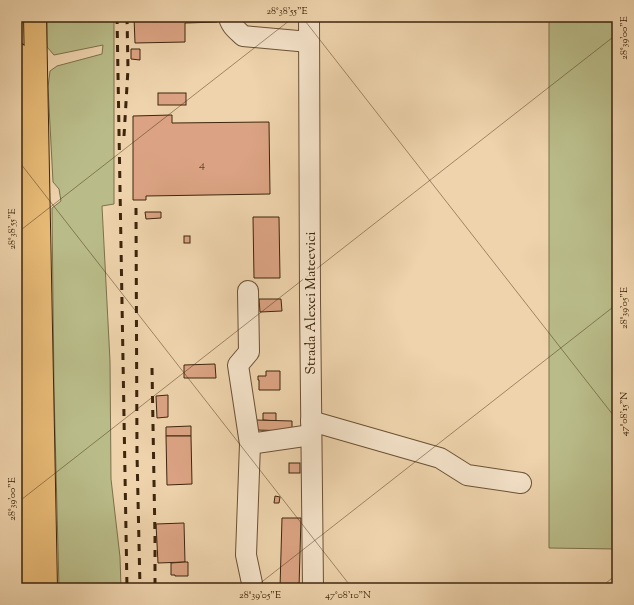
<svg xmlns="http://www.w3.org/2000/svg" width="634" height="605" font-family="'Sorts Mill Goudy',serif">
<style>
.green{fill:#b9bc89;stroke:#7c714a}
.building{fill:#dba383;stroke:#3e260c}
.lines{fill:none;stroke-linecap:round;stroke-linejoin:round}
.minor-casing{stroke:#6a5134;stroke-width:22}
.highway-casing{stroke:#3e260c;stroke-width:24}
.minor{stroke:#f4e2c9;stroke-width:20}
.highway{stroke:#e7ba76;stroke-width:22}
.rail{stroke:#3e260c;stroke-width:3;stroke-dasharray:7 7;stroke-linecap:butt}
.ticks{fill:none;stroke:#3e260c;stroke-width:1;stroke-opacity:0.45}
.labels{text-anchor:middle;stroke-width:4;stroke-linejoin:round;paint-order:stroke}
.number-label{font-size:12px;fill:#65452a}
.street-label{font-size:14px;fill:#3e260c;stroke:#f4e2c9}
.neatline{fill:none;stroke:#3e260c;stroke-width:1.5}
.ticks-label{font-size:10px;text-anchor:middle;fill:#3e260c}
</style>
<rect width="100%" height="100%" fill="#eed3ac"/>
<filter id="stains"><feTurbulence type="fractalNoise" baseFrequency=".005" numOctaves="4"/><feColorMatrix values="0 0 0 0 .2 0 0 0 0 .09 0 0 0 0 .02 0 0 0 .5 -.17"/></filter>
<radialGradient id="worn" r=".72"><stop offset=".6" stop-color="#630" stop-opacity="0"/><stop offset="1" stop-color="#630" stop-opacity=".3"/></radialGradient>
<g class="green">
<path d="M47 17H114V204L102 206 110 361 111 479 120 557 121 588H59L54 390 52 208 61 201 59 189 53 182 48 87 50 71 57 66 102 54 103 45 54 55 47 47Z"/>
<path d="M549 17H617V549L549 548Z"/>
</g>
<g class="building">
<path d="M134 17H217V22L185 23V42L135 43Z"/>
<path d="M131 49H140V60L131 59Z"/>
<rect x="158" y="93" width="28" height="12"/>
<path d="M172 115V123L269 122 270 194 146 196V200H133V116Z"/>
<path d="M145 212H161V218L146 219Z"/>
<path d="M253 217H279L280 278H254Z"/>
<rect x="184" y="236" width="6" height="7"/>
<path d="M259 299H281L282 311 260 312Z"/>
<path d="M215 364 216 378H184V365Z"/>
<path d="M266 371H280V390H259V380H258V376H266Z"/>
<path d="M168 395V417L157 418 156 396Z"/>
<path d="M263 413H276V421L263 420Z"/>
<path d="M256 420 292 421V431L256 430Z"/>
<path d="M191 426V436H166V427Z"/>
<path d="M166 436H191L192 484 167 485Z"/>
<rect x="289" y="463" width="11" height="10"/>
<path d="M275 496 280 497 279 503H274Z"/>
<path d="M282 518H301L299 588H280Z"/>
<path d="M184 523 185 562 158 563 156 524Z"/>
<path d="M185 562H188V576H175V575H171V563Z"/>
</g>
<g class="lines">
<g class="minor-casing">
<g id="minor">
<path d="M229 17C230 25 237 30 243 36L309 42"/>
<path d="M309 17 310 300 313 588"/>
<path d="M248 291 249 352 238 365 250 444 246 555 253 588"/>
<path d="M311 421 440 458 467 475 521 483"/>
<path d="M250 444 311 435"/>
</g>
</g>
<g class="highway-casing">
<g id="highway">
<path d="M35 17 46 588"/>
<path d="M17 54 29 588"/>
</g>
</g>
<use href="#minor" class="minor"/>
<use href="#highway" class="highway"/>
<g class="rail">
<path d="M117 17 127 588"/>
<path d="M124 136 128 69 127 17"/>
<path d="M136 208 137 454 140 588"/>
<path d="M152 368 155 538V588"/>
</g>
</g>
<path class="ticks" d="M302 17 617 420M17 159 352 588M17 233 294 17M17 503 617 34M254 588 617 304M600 588 617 574"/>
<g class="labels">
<g class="number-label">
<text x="202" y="168">4</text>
</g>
<g class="street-label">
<text transform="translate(310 303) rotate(-90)" y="5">Strada Alexei Mateevici</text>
</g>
</g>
<rect width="634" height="605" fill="none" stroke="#eed3ac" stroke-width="44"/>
<rect x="22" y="22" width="590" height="561" class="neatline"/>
<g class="ticks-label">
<text x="287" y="14">28°38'55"E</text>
<text transform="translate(623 38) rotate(-90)" y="4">28°39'00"E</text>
<text transform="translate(11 229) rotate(-90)" y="4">28°38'55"E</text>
<text transform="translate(623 308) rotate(-90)" y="4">28°39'05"E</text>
<text transform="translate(623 414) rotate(-90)" y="4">47°08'15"N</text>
<text transform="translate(11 499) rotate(-90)" y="4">28°39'00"E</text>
<text x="260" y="598">28°39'05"E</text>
<text x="348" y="598">47°08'10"N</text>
</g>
<rect width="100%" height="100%" filter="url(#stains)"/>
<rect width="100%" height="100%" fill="url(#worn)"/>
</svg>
